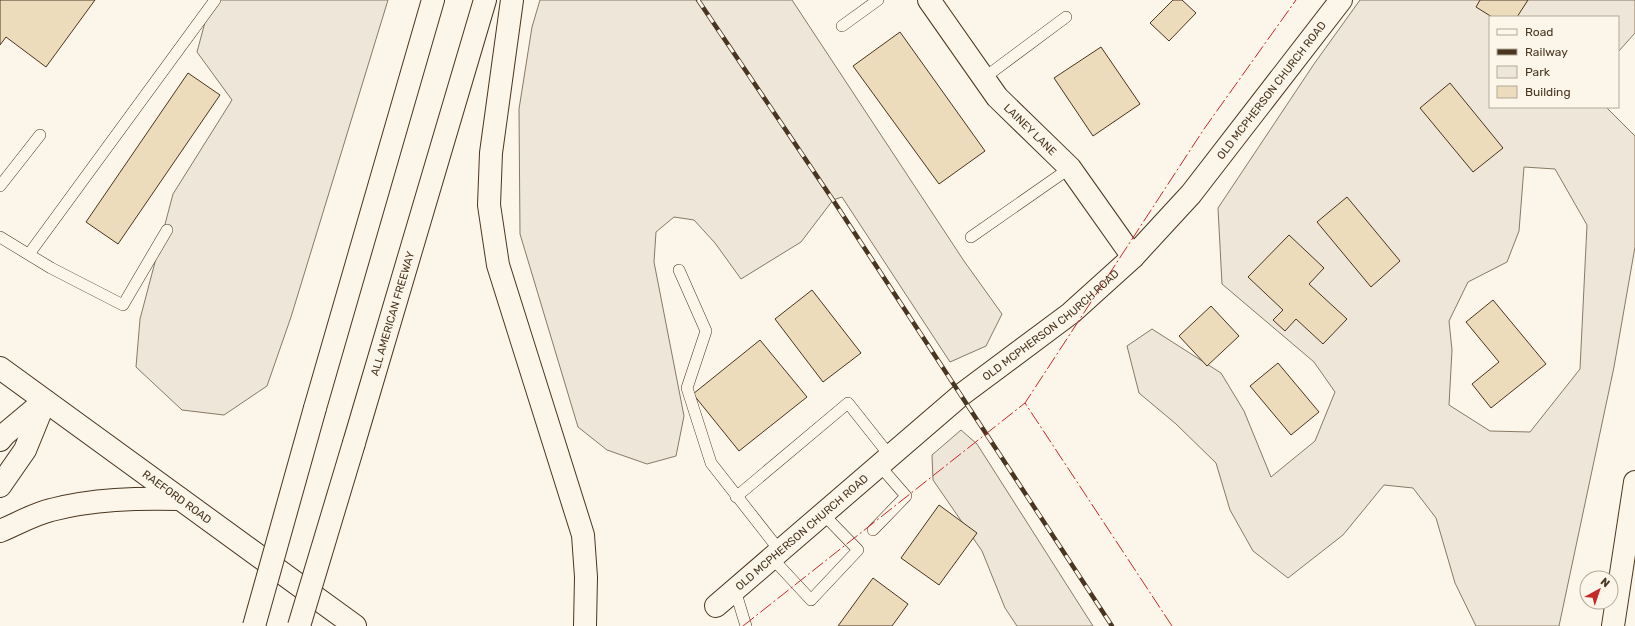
<svg xmlns="http://www.w3.org/2000/svg" width="1635" height="626" font-family="Rubik,sans-serif">
<style>
.green{fill:#ede6d9;stroke:#887966;fill-rule:evenodd}
.building{fill:#ecdcbc;stroke:#4a3520}
.lines{fill:none;stroke-linecap:round;stroke-linejoin:round}
.service-casing{stroke:#4a3520;stroke-width:12}
.minor-casing{stroke:#4a3520;stroke-width:24}
.secondary-casing{stroke:#4a3520;stroke-width:24}
.trunk-casing{stroke:#4a3520;stroke-width:24}
.motorway-casing{stroke:#4a3520;stroke-width:24}
.service{stroke:#fbf6e9;stroke-width:11}
.minor{stroke:#fbf6e9;stroke-width:22}
.secondary{stroke:#fbf6e9;stroke-width:22}
.trunk{stroke:#fbf6e9;stroke-width:22}
.motorway{stroke:#fbf6e9;stroke-width:22}
.rail-casing{stroke:#4a3520;stroke-width:4.5}
.rail{stroke:#fbf6e9;stroke-width:3;stroke-dasharray:9;stroke-linecap:butt}
.motorway-bridge-casing{stroke:#4a3520;stroke-width:24;stroke-linecap:butt}
.motorway-bridge{stroke:#fbf6e9;stroke-width:22}
.power{stroke:#c62828;stroke-width:1;stroke-dasharray:14 3 2 3;stroke-linecap:butt}
.labels{text-anchor:middle;stroke-width:3;stroke-linejoin:round;paint-order:stroke}
.street-label{font-size:11px;fill:#4a3520;stroke:#fbf6e9}
</style>
<rect width="100%" height="100%" fill="#fbf6e9"/>
<g class="green">
<path d="M211 0H388L291 317 267 386 224 415 182 410 136 367 140 319 173 194 232 100 197 52Z"/>
<path d="M540 0H792L964 261 1002 314 986 346 950 362 842 197 833 200 801 242 741 279 715 243 694 220 674 217 656 232 654 262 684 416 676 456 647 464 607 450 578 427 520 234 519 109 532 27Z"/>
<path d="M1360 0H1635V33L1618 52V17H1490V107H1606L1635 136V247L1614 367 1559 626H1476L1455 583 1436 518 1413 488 1384 485 1343 535 1288 578 1253 551 1230 510 1216 463 1176 424 1139 393 1127 346 1152 329 1221 373 1244 411 1271 477 1315 441 1335 392 1314 362 1222 284 1218 208 1314 64ZM1524 167 1555 169 1587 225 1580 369 1530 432 1490 431 1449 405 1452 350 1449 321 1468 282 1507 262 1519 231Z"/>
<path d="M961 430 977 444 1093 626H1017L1005 608 982 551 933 480 932 455Z"/>
</g>
<g class="building">
<path d="M0 0H95L46 67 6 37 0 45Z"/>
<path d="M1173 0H1182L1196 13 1169 41 1150 23Z"/>
<path d="M1480 0H1528L1517 17H1492L1476 7Z"/>
<path d="M900 32 985 151 939 184 853 66Z"/>
<path d="M1101 47 1140 104 1093 136 1054 78Z"/>
<path d="M188 73 220 95 118 244 86 222Z"/>
<path d="M1450 83 1503 148 1473 172 1420 108Z"/>
<path d="M1347 197 1400 261 1371 287 1317 222Z"/>
<path d="M1289 235 1324 268 1309 284 1347 319 1323 344 1296 319 1285 331 1273 320 1283 310 1248 277Z"/>
<path d="M812 290 861 353 823 382 775 319Z"/>
<path d="M1493 300 1546 364 1491 408 1472 384 1499 362 1466 322Z"/>
<path d="M1211 306 1239 336 1207 366 1179 336Z"/>
<path d="M760 340 807 397 739 451 693 394Z"/>
<path d="M1278 363 1319 412 1291 435 1250 386Z"/>
<path d="M939 505 977 533 939 585 901 558Z"/>
<path d="M873 578 908 604 892 626H838Z"/>
</g>
<g class="lines">
<g class="service-casing">
<g id="service">
<path d="M842 26 878 0"/>
<path d="M984 78 1066 17"/>
<path d="M0 186 40 135"/>
<path d="M0 237 51 268 123 305 167 230"/>
<path d="M971 237 1070 168"/>
<path d="M29 254 215 0"/>
<path d="M679 270 706 331 687 388 711 463 780 551"/>
<path d="M736 497 848 403 890 456"/>
<path d="M873 530 906 496 879 465"/>
<path d="M772 558 811 600 858 550 823 514"/>
<path d="M735 590 746 626"/>
</g>
</g>
<g class="minor-casing">
<g id="minor">
<path id="s1" d="M929 0 997 97 1070 168 1133 257"/>
<path id="s2" d="M716 606 961 395 1071 313 1133 257 1191 194 1341 0"/>
</g>
</g>
<g class="secondary-casing">
<path id="secondary" d="M1613 626 1635 482"/>
</g>
<g class="trunk-casing">
<g id="trunk">
<path id="s3" d="M0 368 355 626"/>
</g>
</g>
<g class="motorway-casing">
<g id="motorway">
<path d="M512 0 491 153 489 205 498 265 583 535 586 577 585 626"/>
<path d="M315 408 433 0"/>
<path d="M0 440 5 434 42 403"/>
<path id="s4" d="M354 443 485 0"/>
<path d="M0 486 25 450 45 401"/>
<path d="M0 531C17 524 34 514 51 510 93 499 137 498 180 499"/>
</g>
</g>
<use href="#service" class="service"/>
<use href="#minor" class="minor"/>
<use href="#secondary" class="secondary"/>
<use href="#trunk" class="trunk"/>
<use href="#motorway" class="motorway"/>
<g class="rail-casing">
<path id="rail" d="M698 0 833 200 1112 626"/>
</g>
<use href="#rail" class="rail"/>
<g class="motorway-bridge-casing">
<g id="motorway-bridge">
<path d="M254 626 315 408"/>
<path d="M299 626 354 443"/>
</g>
</g>
<use href="#motorway-bridge" class="motorway-bridge"/>
<g class="power">
<path d="M743 626 1025 403"/>
<path d="M1172 626 1025 403 1204 129 1296 0"/>
</g>
</g>
<g class="labels">
<g class="street-label">
<text dy="4" stroke="none"><textPath href="#s2" startOffset="761">OLD MCPHERSON CHURCH ROAD</textPath></text>
<text dy="4" stroke="none"><textPath href="#s1" startOffset="165">LAINEY LANE</textPath></text>
<text dy="4" stroke="none"><textPath href="#s4" startOffset="135">ALL AMERICAN FREEWAY</textPath></text>
<text dy="4" stroke="none"><textPath href="#s2" startOffset="437">OLD MCPHERSON CHURCH ROAD</textPath></text>
<text dy="4" stroke="none"><textPath href="#s3" startOffset="219">RAEFORD ROAD</textPath></text>
<text dy="4" stroke="none"><textPath href="#s2" startOffset="113">OLD MCPHERSON CHURCH ROAD</textPath></text>
</g>
</g>
<rect x="1489" y="16" width="130" height="92" fill="#fbf6e9" stroke="#b4a999"/>
<rect x="1497" y="29" width="20" height="6" fill="#fbf6e9" stroke="#b4a999"/>
<text x="1525" y="36" font-size="12" fill="#4a3520">Road</text>
<rect x="1497" y="49" width="20" height="6" fill="#4a3520" stroke="#b4a999"/>
<text x="1525" y="56" font-size="12" fill="#4a3520">Railway</text>
<rect x="1497" y="66" width="20" height="12" fill="#ede6d9" stroke="#b4a999"/>
<text x="1525" y="76" font-size="12" fill="#4a3520">Park</text>
<rect x="1497" y="86" width="20" height="12" fill="#ecdcbc" stroke="#b4a999"/>
<text x="1525" y="96" font-size="12" fill="#4a3520">Building</text>
<g transform="translate(1599 590) rotate(40)"><circle r="19" fill="#fbf6e9" stroke="#b4a999"/>
<path d="M0-3L7 15L0 10L-7 15Z" fill="#c62828"/>
<text y="-6" font-size="11" font-weight="bold" text-anchor="middle" fill="#4a3520">N</text>
</g>
</svg>
